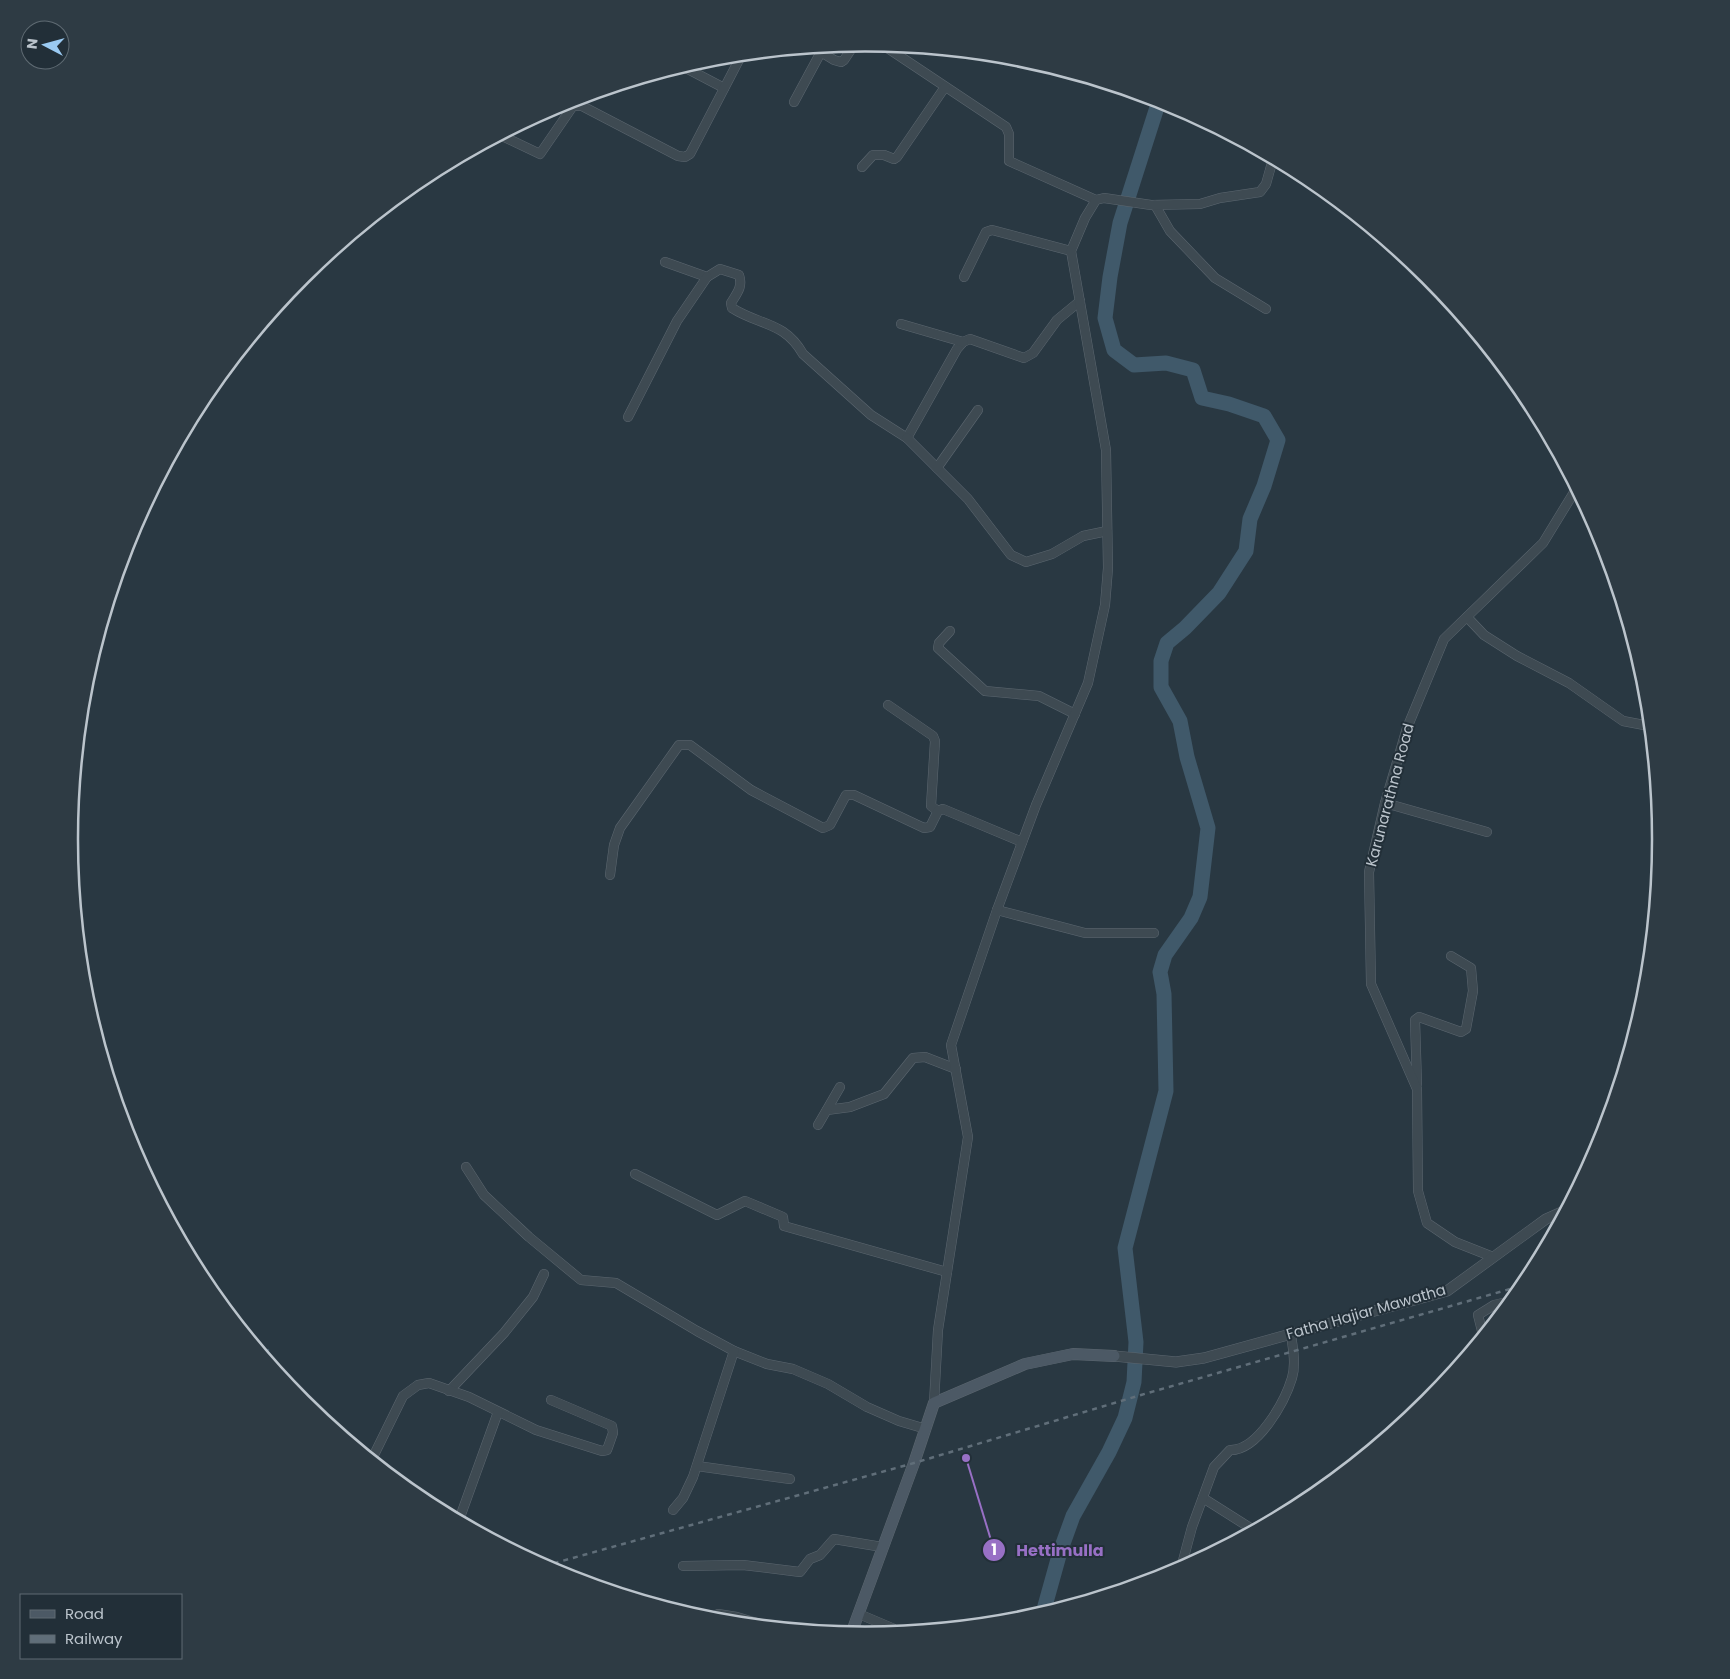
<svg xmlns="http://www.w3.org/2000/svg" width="1730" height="1679" font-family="Poppins,sans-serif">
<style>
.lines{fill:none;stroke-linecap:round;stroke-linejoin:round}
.stream{stroke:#40596a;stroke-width:2.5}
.river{stroke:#40596a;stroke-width:15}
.minor-casing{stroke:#5c6770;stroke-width:10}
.tertiary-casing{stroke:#5c6770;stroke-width:11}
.secondary-casing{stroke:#5c6770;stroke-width:12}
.minor{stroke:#3e4a52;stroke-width:9}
.tertiary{stroke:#3e4a52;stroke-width:10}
.secondary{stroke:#4c5965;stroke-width:11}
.rail{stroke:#606e79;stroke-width:2.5;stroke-dasharray:5 5;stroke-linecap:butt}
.labels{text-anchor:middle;stroke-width:4;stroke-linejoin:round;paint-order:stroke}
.street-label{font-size:15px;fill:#bbc4cc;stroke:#222f38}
.rim{fill:none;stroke:#bbc4cc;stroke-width:2.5}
.leader{fill:none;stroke:#9870c5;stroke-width:2}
.callout-dot{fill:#9870c5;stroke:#222f38;stroke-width:2}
.mark-label{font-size:15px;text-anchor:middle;font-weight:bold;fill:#fff}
.callout-label{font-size:16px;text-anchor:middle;font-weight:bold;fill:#9870c5;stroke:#222f38;stroke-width:4;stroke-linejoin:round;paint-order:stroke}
</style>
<rect width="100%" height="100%" fill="#293842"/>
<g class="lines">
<path class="stream" d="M262 1354 268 1350"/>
<path class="river" d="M1043 1613 1060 1552 1073 1516 1109 1452 1125 1418 1134 1382 1136 1342 1125 1248 1166 1091 1164 994 1160 972 1165 955 1191 918 1200 897 1208 828 1187 757 1180 721 1161 687V661L1167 643 1185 628 1219 593 1246 551 1250 519 1264 486 1278 440 1264 416 1229 404 1202 398 1193 370 1166 363 1134 365 1114 350 1105 318 1110 277 1120 223 1159 101"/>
<g class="minor-casing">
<g id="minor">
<path d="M883 45 1006 127 1009 134V161L1096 200"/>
<path d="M816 49 834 60 841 62 844 60 854 45"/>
<path d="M684 67 724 88"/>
<path d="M794 102 821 52"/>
<path d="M502 136 540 154 573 106H582L678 156 685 157 690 154 741 56"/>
<path d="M862 167 873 155H884L894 159 897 157 945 87"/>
<path d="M1155 205 1170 231 1215 278 1266 309"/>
<path d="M665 262 707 277 720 269 739 275C743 287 737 293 731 303L732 308C760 326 784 321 803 354L871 415 907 438 957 349 963 342 970 339 1024 358 1033 353 1057 320 1080 301"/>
<path d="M964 277 986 232 992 230 1071 251"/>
<path d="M901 324 963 342"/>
<path d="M628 417 677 321 707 277"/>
<path d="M907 438 968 499 1011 555 1026 562 1052 554 1083 536 1107 531"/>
<path d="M937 468 978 410"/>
<path d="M1467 617 1484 635 1517 656 1569 683 1623 721 1644 725 1649 723"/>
<path d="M950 631 939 643 938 648 985 691 1039 696 1075 714"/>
<path d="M888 705 933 736 935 741 931 806 938 811"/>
<path d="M1385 803 1487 832"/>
<path d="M610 875 614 845 620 828 679 745H690L751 790 823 828 830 825 846 795H854L924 828 930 827 938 811 943 809 1022 842"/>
<path d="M997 910 1085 933H1154"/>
<path d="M1417 1084 1415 1020 1419 1017 1461 1032 1466 1029 1473 991 1471 968 1451 956"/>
<path d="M827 1110 850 1107 884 1094 913 1058 925 1057 956 1069"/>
<path d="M818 1125 840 1087"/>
<path d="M466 1167 484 1195 529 1237 581 1280 616 1283 697 1331 734 1351 767 1364 793 1369 828 1384 867 1407 899 1421 926 1429"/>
<path d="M635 1174 717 1215 745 1201 783 1217 784 1226 947 1272"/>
<path d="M1493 1257 1455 1242 1427 1223 1418 1191 1417 1089 1371 984 1369 872 1385 803 1407 728 1444 639 1543 543 1576 489"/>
<path d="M1483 1335 1478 1315 1494 1305 1511 1301"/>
<path d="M449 1391 504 1333 533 1297 544 1274"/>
<path d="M934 1403 938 1330 968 1137 951 1045 997 910 1036 805 1088 683 1105 605 1108 568 1106 450 1071 251 1085 218 1096 200 1104 198 1151 205 1200 204 1220 198 1260 192 1266 184 1273 159"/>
<path d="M372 1459 403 1396 418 1385 429 1383 469 1397 536 1430 602 1451 607 1450 613 1433 612 1426 551 1400"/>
<path d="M697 1466 790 1479"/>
<path d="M1203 1498 1252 1529"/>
<path d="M673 1510 683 1498 693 1477 734 1351"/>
<path d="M459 1520 498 1412"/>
<path d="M683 1566 743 1565 800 1572 810 1559 820 1555 834 1539 882 1547"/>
<path d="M1181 1568 1192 1527 1214 1467 1230 1450C1258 1451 1285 1401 1292 1378 1296 1365 1293 1348 1291 1335"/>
<path d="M718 1614 737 1617 763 1625"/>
<path d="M859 1614 892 1628 897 1632"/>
</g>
</g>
<g class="tertiary-casing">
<path id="tertiary" d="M1114 1356 1176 1362 1204 1358 1447 1291 1546 1219 1564 1211"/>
</g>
<g class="secondary-casing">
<path id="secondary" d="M851 1634 914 1463 934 1403 1025 1364 1073 1354 1114 1356"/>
</g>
<use href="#minor" class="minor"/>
<use href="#tertiary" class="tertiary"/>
<use href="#secondary" class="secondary"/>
<path class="rail" d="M544 1566 914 1463 1141 1395 1524 1285"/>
</g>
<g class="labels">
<g class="street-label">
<text transform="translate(1390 795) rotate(-75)" y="5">Karunarathna Road</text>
<text transform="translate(1366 1312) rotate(-16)" y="5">Fatha Hajiar Mawatha</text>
</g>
</g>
<path d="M0 0H1730V1679H0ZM78 839a787 787 0 1 1 1574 0a787 787 0 1 1-1574 0Z" fill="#2e3b44" fill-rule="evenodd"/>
<path class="rim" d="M78 839a787 787 0 1 1 1574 0a787 787 0 1 1-1574 0Z"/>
<path class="leader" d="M966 1458L994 1550"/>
<g class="callout-dot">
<circle cx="966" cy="1458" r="5"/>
<circle cx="994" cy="1550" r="12"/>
</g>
<g class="mark-label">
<text x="994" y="1555">1</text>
</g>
<g class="callout-label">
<text x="1060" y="1556">Hettimulla</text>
</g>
<rect x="20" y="1594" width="162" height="65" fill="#222f38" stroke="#5f6b73"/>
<rect x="30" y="1610" width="25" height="8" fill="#4c5965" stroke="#5f6b73"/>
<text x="65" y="1619" font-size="15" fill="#bbc4cc">Road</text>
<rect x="30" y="1635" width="25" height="8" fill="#606e79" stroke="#5f6b73"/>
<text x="65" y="1644" font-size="15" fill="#bbc4cc">Railway</text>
<g transform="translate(45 45) rotate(276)"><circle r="24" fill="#222f38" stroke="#5f6b73"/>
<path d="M0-4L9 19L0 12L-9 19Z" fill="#9acaf2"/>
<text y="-8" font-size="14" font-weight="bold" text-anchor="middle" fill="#bbc4cc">N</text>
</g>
</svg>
